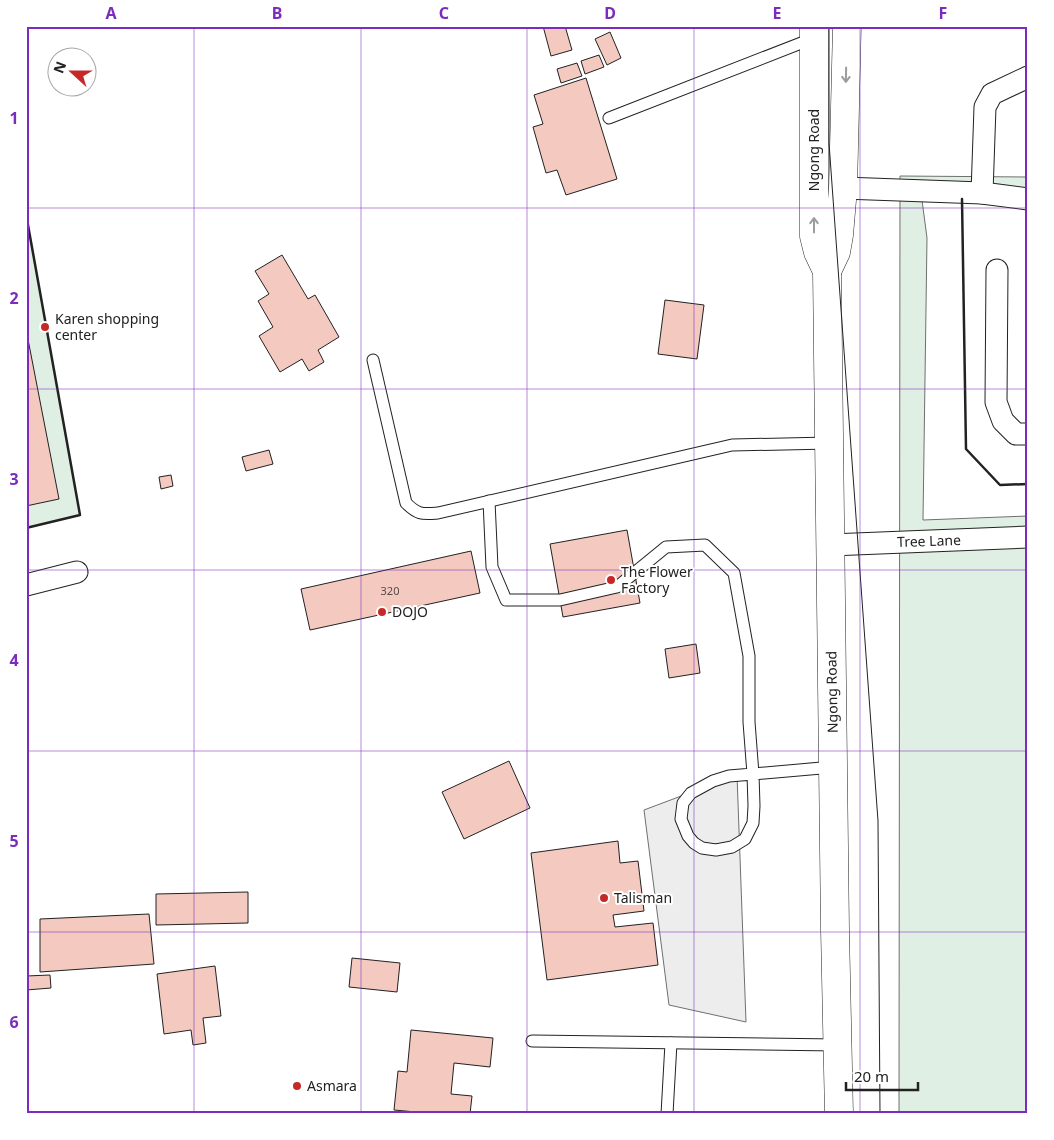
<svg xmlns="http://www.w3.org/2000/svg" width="1054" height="1140" font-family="'Noto Sans',sans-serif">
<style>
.green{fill:#e0efe3;stroke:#6f6f6f}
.parking{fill:#ededed;stroke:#6f6f6f}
.building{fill:#f3c9c0;stroke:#222}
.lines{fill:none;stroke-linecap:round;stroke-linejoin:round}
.service-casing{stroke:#222;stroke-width:13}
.minor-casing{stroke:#222;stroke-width:23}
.secondary-casing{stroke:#222;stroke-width:29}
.service{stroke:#fff;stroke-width:11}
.minor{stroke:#fff;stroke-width:21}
.secondary{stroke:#fff;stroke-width:28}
.tram{stroke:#222;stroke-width:1}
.wall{stroke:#222;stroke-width:2.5}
.oneway{stroke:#9c9c9c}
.grid{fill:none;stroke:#7b2cbf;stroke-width:1;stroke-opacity:0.55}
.poi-dot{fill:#c62828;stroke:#fff;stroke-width:2}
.labels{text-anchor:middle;stroke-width:4;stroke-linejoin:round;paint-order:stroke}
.number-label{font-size:11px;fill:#564c4a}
.street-label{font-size:14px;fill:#222;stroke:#fff}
.poi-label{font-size:14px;fill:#222;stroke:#fff;text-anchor:start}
.neatline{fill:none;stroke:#7b2cbf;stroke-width:2}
.grid-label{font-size:16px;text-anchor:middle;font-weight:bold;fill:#7b2cbf}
</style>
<rect width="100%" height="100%" fill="#fff"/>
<g class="green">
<path d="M900 176 1028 177V189L920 185 927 238 923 520 1028 516V1114H899Z"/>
<path d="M26 214 80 515 26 528Z"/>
</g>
<path class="parking" d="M737 775 746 1022 669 1005 644 810Z"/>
<g class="building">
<path d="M543 26H565L572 50 551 56Z"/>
<path d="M610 32 621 58 607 65 595 39Z"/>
<path d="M599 55 604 67 585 74 581 61Z"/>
<path d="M577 63 582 76 561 83 557 69Z"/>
<path d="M586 78 617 179 566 195 557 170 546 173 533 127 543 124 534 95Z"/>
<path d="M282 255 308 299 315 295 339 337 318 350 324 362 309 371 302 359 280 372 259 336 273 327 258 301 269 294 255 271Z"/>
<path d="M665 300 704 305 697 359 658 354Z"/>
<path d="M26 329 59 499 26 506Z"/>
<path d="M269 450 273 464 246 471 242 457Z"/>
<path d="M171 475 173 486 161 489 159 477Z"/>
<path d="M627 530 640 603 563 617 550 544Z"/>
<path d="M471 551 480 593 310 630 301 589Z"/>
<path d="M696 644 700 673 669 678 665 649Z"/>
<path d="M509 761 530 808 464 839 442 792Z"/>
<path d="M618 841 620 863 638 861 644 911 613 915 615 927 653 923 658 965 547 980 531 853Z"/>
<path d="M248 892V923L156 925V894Z"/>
<path d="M149 914 154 964 40 972V919Z"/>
<path d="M352 958 400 963 397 992 349 987Z"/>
<path d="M215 966 221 1016 203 1018 206 1043 193 1045 191 1030 164 1034 157 974Z"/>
<path d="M50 975 51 988 26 990V976Z"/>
<path d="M411 1030 493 1038 490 1067 454 1063 451 1094 472 1096 470 1114H415L416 1112 394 1110 398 1071 407 1072Z"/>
</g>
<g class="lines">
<g class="service-casing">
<g id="service">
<path d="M609 118 814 38"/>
<path d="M373 360 406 503C418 515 422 514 438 513L732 445 829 443"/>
<path d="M489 501 492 567 506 600H560L617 587 666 547 705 545 734 573 749 656V722L753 774 754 806 753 823 745 839 732 847 716 850 702 848 694 843 688 836 681 819 683 803 691 793 713 781 729 776 753 774 833 767"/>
<path d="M532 1041 837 1045"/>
<path d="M667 1114 671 1043"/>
</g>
</g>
<g class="minor-casing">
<g id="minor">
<path d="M843 188 982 193 1028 199"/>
<path d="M982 193 985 107 992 94 1028 77"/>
<path d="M997 270 996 402 1003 421 1016 434H1028"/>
<path d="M830 545 1028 537"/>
<path d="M26 585 77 572"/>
</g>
</g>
<g class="secondary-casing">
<g id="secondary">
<path d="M814 26V236L818 252 827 271 835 930 839 1114"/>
<path d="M827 271 836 252 839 235 843 188 847 26"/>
</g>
</g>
<use href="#service" class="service"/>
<use href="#minor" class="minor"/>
<use href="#secondary" class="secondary"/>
<path class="tram" d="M829 26V143L878 821 880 1114"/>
<g class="wall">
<path d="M962 199 966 449 1000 485 1028 484"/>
<path d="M26 214 80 515 26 528"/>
</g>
</g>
<defs><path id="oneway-shaft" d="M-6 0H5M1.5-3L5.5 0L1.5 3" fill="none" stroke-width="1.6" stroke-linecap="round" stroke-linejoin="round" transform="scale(1.25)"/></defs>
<g class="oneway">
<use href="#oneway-shaft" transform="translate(846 75) rotate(91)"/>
<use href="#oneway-shaft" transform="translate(814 225) rotate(-90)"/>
</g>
<path class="grid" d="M194 26V1114M361 26V1114M527 26V1114M694 26V1114M860 26V1114M26 208H1028M26 389H1028M26 570H1028M26 751H1028M26 932H1028"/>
<g class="poi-dot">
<circle cx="45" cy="327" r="5"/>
<circle cx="611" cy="580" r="5"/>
<circle cx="382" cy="612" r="5"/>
<circle cx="604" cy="898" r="5"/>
<circle cx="297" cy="1086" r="5"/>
</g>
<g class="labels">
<g class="number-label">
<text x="390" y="595">320</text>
</g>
<g class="street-label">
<text transform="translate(814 150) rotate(-90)" y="5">Ngong Road</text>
<text transform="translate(929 541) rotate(-2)" y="5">Tree Lane</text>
<text transform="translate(832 692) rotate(-91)" y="5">Ngong Road</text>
</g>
<g class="poi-label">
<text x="55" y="324">Karen shopping<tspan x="55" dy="16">center</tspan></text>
<text x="621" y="577">The Flower<tspan x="621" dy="16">Factory</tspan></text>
<text x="392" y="617">DOJO</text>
<text x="614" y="903">Talisman</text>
<text x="307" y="1091">Asmara</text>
</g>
</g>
<rect width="1054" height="1140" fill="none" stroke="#ffffff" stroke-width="55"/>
<g transform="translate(72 72) rotate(291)"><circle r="24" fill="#ffffff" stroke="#a7a7a7"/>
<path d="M0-4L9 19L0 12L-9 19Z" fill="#c62828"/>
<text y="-8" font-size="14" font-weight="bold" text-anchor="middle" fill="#222222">N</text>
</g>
<path d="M846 1082v8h72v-8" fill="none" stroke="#222222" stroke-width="2.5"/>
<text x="854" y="1082" font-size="15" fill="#222222" stroke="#ffffff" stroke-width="4" paint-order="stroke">20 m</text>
<rect x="28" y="28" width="998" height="1084" class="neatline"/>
<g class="grid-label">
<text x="111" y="19">A</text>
<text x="277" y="19">B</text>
<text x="444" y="19">C</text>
<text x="610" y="19">D</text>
<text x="777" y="19">E</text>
<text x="943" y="19">F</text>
<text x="14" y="124">1</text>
<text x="14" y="304">2</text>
<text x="14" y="485">3</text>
<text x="14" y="666">4</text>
<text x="14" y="847">5</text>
<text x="14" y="1028">6</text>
</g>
</svg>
